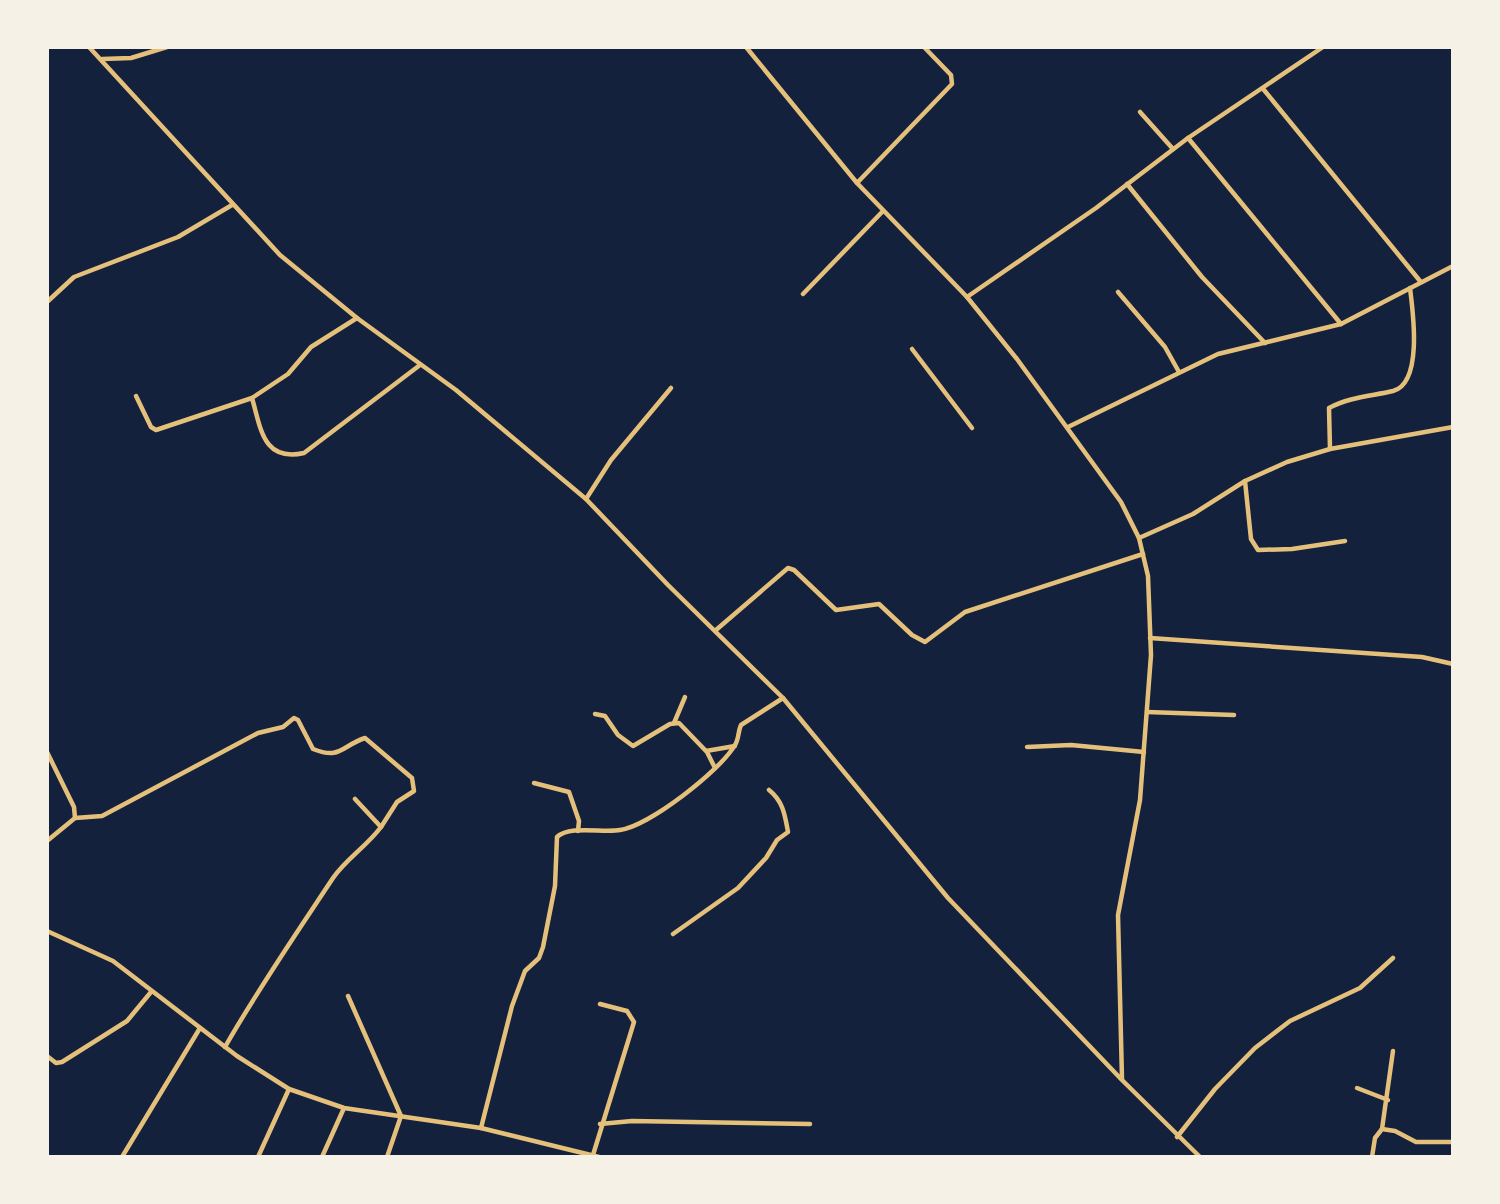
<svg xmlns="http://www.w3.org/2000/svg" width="1500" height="1204" font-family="'Times New Roman',serif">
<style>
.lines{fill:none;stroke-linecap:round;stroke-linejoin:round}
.minor{stroke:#e5c07b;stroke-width:4.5}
</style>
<rect width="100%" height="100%" fill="#14213d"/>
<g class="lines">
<g class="minor">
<path d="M89 47 280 255 357 318 456 390 586 499 668 585 783 698 948 898 1122 1080 1200 1157"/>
<path d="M746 47 857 183 967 297 1017 359 1121 502 1139 538 1148 576 1151 655 1140 800 1118 915 1122 1079"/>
<path d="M102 59 131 58 167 47"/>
<path d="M1264 90 1420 281"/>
<path d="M1140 112 1173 149"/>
<path d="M1188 138 1341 324"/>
<path d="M857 183 952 84 951 75 924 47"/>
<path d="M1127 184 1202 277 1265 343"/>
<path d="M1118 292 1165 347 1179 372"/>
<path d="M803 294 883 211"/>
<path d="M967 297 1096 208 1188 138 1323 47"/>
<path d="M47 302 74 277 178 237 232 205"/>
<path d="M357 318 311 347 288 374 252 398C261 429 263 462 304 453L420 365"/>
<path d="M912 349 972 428"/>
<path d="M136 396 151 427 156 430 252 398"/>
<path d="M1068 427 1218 354 1341 324 1453 266"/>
<path d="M1330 449 1329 408C1349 397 1372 396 1393 391 1423 383 1413 312 1410 288"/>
<path d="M1245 481 1251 539 1258 550 1292 549 1345 541"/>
<path d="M586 499 611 460 671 388"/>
<path d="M1139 538 1193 514 1245 481 1287 462 1330 449 1453 427"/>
<path d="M716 630 788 568 794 570 836 610 879 604 912 635 925 642 965 612 1143 554"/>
<path d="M1150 638 1422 657 1453 664"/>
<path d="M1147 712 1234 715"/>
<path d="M595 714 605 716 618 735 633 746 670 724 679 723 706 751 735 746"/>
<path d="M674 723 685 697"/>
<path d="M1027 747 1071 745 1144 752"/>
<path d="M47 752 74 807 75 818"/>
<path d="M707 752 715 768"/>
<path d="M534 783 569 792 579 821 578 831"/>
<path d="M47 841 75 818 102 816 258 733 283 727 294 718 298 720 313 749C341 760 341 746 365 738L412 778 414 791 397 802 381 827"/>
<path d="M47 931 113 961 237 1056 289 1089 344 1108 481 1128 599 1157"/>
<path d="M673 934 738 888 766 858 777 840 788 832C785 815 783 801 769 790"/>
<path d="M348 996 401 1116 387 1157"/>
<path d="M225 1047C258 989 296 934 333 878 346 859 367 846 381 827L355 799"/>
<path d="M47 1056 56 1063 62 1062 127 1021 151 992"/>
<path d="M1357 1088 1388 1100"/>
<path d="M600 1124 632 1121 810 1124"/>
<path d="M481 1128 512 1006 525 971 539 958 543 947 555 886 557 837C570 825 602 833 620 830 649 826 720 771 735 745 739 739 738 731 741 725L783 698"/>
<path d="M1382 1129 1393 1051"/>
<path d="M1177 1137 1215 1089 1255 1048 1290 1021 1360 988 1393 958"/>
<path d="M593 1155 634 1022 627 1011 600 1004"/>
<path d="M122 1157 200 1028"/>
<path d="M258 1157 289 1089"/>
<path d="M322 1157 344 1108"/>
<path d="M1372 1157 1375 1138 1382 1129 1395 1131 1416 1142H1453"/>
</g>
</g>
<rect width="1500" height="1204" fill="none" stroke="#f6f1e7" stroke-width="98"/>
</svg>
